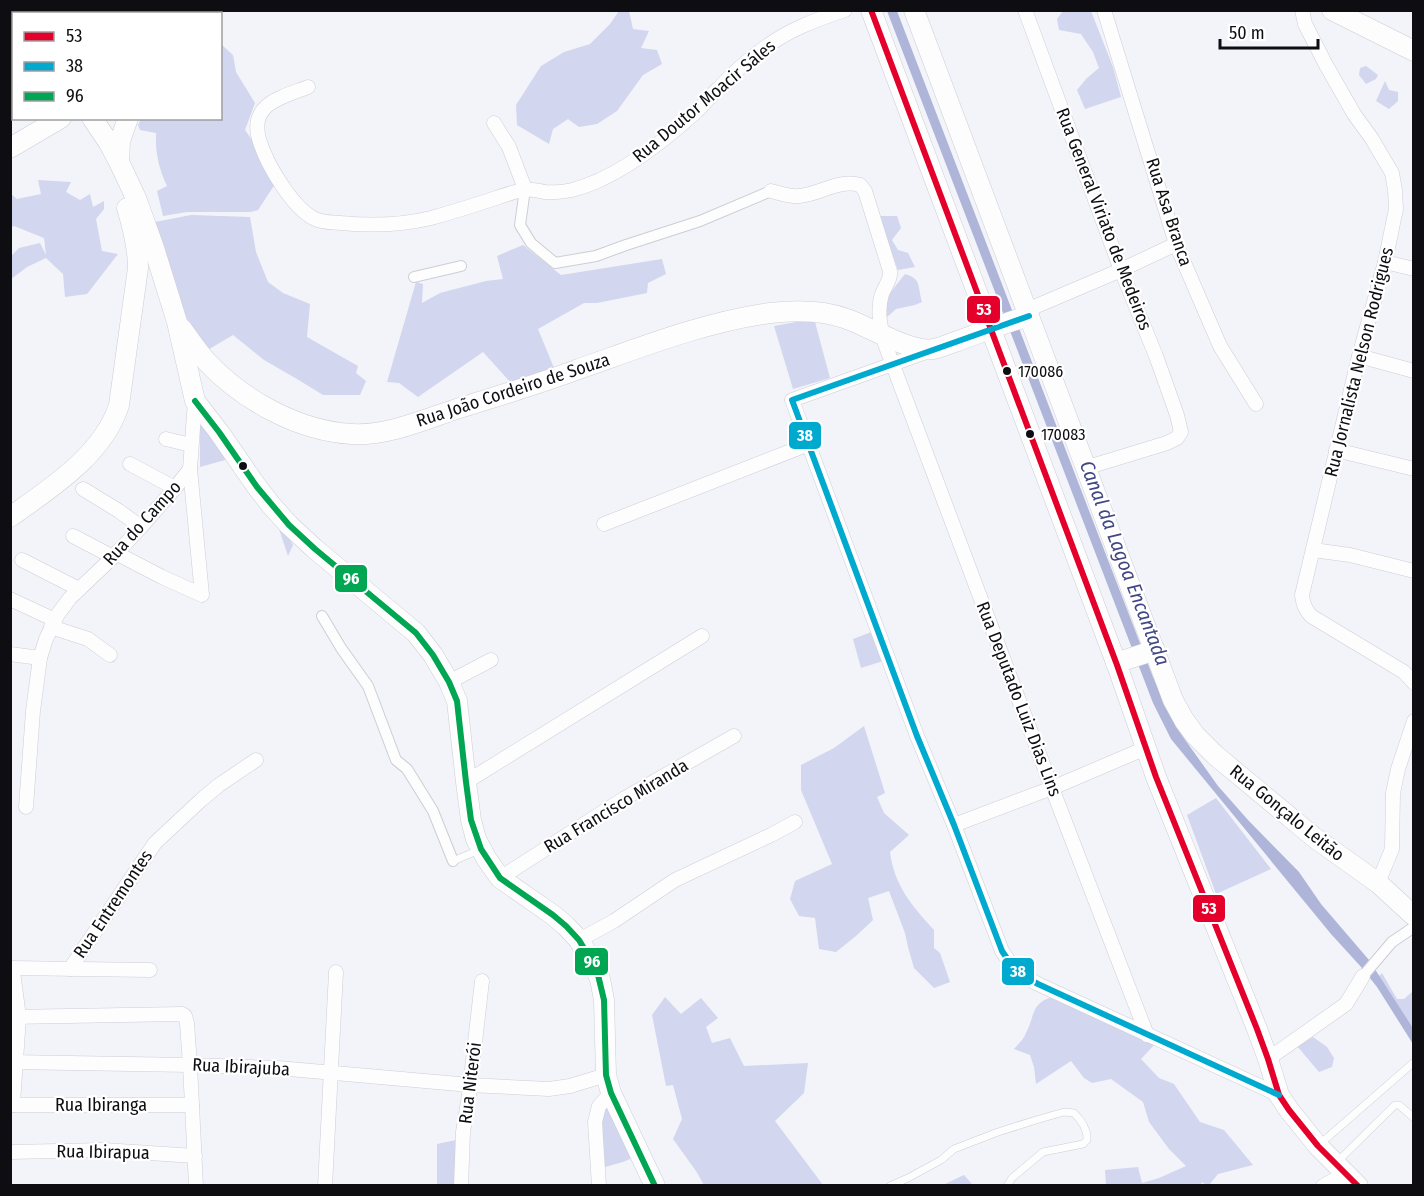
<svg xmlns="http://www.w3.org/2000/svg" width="1424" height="1196" font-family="'Fira Sans Condensed',sans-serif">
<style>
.green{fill:#d2d6ee}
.water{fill:#aeb5d8}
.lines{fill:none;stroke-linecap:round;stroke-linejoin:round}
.service-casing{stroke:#cdced4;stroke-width:8}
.pedestrian-casing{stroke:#cdced4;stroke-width:12}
.minor-casing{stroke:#cdced4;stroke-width:15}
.secondary-casing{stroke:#cdced4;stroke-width:21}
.service{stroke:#fdfdfe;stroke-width:7}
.pedestrian{stroke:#fdfdfe;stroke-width:10}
.minor{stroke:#fdfdfe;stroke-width:14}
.secondary{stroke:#fdfdfe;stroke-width:20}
.bus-1-casing{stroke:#fff;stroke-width:10}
.bus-2-casing{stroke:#fff;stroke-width:10}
.bus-3-casing{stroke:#fff;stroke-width:10}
.bus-1{stroke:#e4002b;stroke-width:6}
.bus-2{stroke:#00a9ce;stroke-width:6}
.bus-3{stroke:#00a651;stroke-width:6}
.bus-dot{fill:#0d0d12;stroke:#fff;stroke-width:2}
.labels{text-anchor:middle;stroke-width:4.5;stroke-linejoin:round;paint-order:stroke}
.bus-label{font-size:16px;fill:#0d0d12;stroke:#fff;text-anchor:start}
.street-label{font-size:18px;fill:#0d0d12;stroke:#fff}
.water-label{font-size:20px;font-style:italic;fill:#404784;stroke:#fff}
.line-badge{stroke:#fff;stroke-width:2}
.badge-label{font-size:16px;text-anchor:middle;font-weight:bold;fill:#fff}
</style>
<rect width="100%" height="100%" fill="#f2f4fa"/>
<g class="green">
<path d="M619 11H629L633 29 649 31 641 48 657 50 662 64 643 75 617 111 597 124 579 127 568 119 553 129 549 144 517 125 516 105 541 66 564 52 590 44 610 24Z"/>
<path d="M1063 11H1091L1113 67 1121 97 1085 109 1077 90 1087 78 1099 68 1093 52 1081 34 1059 30 1057 19Z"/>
<path d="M221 44 233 55 236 72 255 103 245 130 279 178 258 210 251 212H187L163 216 157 191 167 186C159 169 155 152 156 133L140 130 138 125 141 119 220 118Z"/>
<path d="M1366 66 1378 75 1376 79 1366 84 1359 75 1360 68Z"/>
<path d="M1385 81 1389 90 1398 92V101L1389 109 1376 101Z"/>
<path d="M38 180 71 182 66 192 80 200 90 194 93 207 104 201V209L96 219 102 251 118 254 87 294 65 297 63 274 46 258 27 267 11 279V256L19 248 40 243 46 255 44 238 14 226 11 227V194L17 199 41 194Z"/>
<path d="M191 215 250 217 256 252 268 282 283 293 310 304 307 337 358 366 356 373 366 381 360 395H323L297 379 264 360 233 335 206 351 179 324 155 222Z"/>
<path d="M880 216H897L901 228 892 240 898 250 908 253 915 267 898 270 881 223Z"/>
<path d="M523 245 561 275 662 259 666 274 648 283 647 293 597 303H584L538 329 554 368 512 384 483 352 418 397 399 383 387 382 416 282 423 284 422 303 440 293 486 281 503 279 497 256Z"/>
<path d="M905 274C922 279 917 286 922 302L915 305 896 309 886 318V298Z"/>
<path d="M796 322H815L830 378 793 389 774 326Z"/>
<path d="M200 416 228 454 225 460 200 467Z"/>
<path d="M271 505 293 545 288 556Z"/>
<path d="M874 631 883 661 861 668 853 639Z"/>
<path d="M864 726 885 793 877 797 884 813 909 835 890 852C894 885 912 906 934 930V948L940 953 950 982 934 988 914 968 908 947 905 933 889 891 868 898 873 920 856 936 836 952 819 949 815 918 799 916 790 899 795 881 832 864 801 790V765L834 748Z"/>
<path d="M1216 798 1271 869 1216 894 1187 815Z"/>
<path d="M1382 973 1397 999H1404L1413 991V1028L1379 976Z"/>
<path d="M1055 996 1155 1044 1141 1059 1159 1078 1174 1084 1200 1122 1224 1130 1253 1165 1218 1174 1209 1185H1206L1202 1182 1200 1186 1106 1185 1105 1170 1138 1167 1142 1183 1159 1178 1186 1166 1169 1149 1149 1122 1143 1102 1111 1079 1092 1083 1084 1078 1071 1061 1036 1084 1034 1067 1030 1055 1014 1049C1018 1044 1024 1039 1026 1033 1036 1014 1030 1003 1055 996Z"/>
<path d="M665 997 681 1014 701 998 718 1018 706 1027 712 1043 730 1038 744 1066 808 1063 804 1093 775 1121 823 1185H704L696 1171 673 1139 682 1119 673 1085 666 1086 652 1015Z"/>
<path d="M1313 1037 1327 1047 1334 1058 1332 1067 1319 1072 1297 1046Z"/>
<path d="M611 1094 637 1156 623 1162 605 1167 597 1118Z"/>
<path d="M456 1140 457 1185 437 1186V1144Z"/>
<path d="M964 1175 972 1184 971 1185H943Z"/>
</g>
<path class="water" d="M887 11H897L1153 677 1176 727 1218 786 1248 820 1299 872 1321 904 1369 960 1413 1028V1044L1377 987 1362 968 1331 934 1171 739 1153 703Z"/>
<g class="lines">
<g class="service-casing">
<g id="service">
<path d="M178 14 183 12"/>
<path d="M453 861 479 850"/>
<path d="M1320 1144 1413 1063"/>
<path d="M1337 1162 1395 1105H1399L1414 1118"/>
<path d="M890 1186 908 1178 941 1160 954 1149 998 1132 1036 1120 1064 1112 1074 1113C1081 1120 1088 1129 1087 1140L1083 1144 1043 1152 1012 1178 1007 1186"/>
</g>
</g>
<g class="pedestrian-casing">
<g id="pedestrian">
<path d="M525 189 520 225 531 243 555 263 596 256 626 245 700 221 771 191"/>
<path d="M414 277 461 266"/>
<path d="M322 616 341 648 368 686 396 760 407 769 433 811 453 861"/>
<path d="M1363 976 1392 942 1414 927"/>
</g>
</g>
<g class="minor-casing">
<g id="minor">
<path d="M23 10 25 14"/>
<path d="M1025 10 1121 270 1156 356 1177 415 1181 432 1177 438 1167 443 1085 468"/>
<path d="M1104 10 1176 244 1220 346 1256 404"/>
<path d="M1302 10 1305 24 1326 65 1354 114 1372 139 1392 173 1395 190 1396 209 1385 262 1359 356 1302 595C1303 604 1305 609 1311 616L1404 672 1414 683"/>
<path d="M10 46 14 44"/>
<path d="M308 87C283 97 249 103 259 139 266 163 292 208 315 219 323 223 333 222 341 223 371 226 402 225 431 218 453 212 475 205 496 198 505 195 514 192 522 190 529 188 538 191 545 192 554 193 562 192 572 190 616 179 664 141 697 111 705 103 711 95 719 88 732 74 748 60 763 49 788 30 815 20 845 10"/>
<path d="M494 123 509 147 525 189"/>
<path d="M771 191C780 193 790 197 799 196 820 194 839 179 860 185L865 191 890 271C891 280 885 286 882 294 877 309 880 329 885 344L1052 788 1147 1035"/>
<path d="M1385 262 1414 269"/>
<path d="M1027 310 1121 270 1176 244"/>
<path d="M929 351 792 400 917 736 954 825 1002 951C1013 968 1019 974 1038 984L1279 1095"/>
<path d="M1359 356 1414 371"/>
<path d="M166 439 191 445"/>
<path d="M1336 450 1414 469"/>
<path d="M130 464 175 488"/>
<path d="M83 489 119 511 141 527"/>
<path d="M604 524 809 444"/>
<path d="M73 536 113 557"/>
<path d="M1313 550 1350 555 1414 571"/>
<path d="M116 553 162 577 202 595 190 469"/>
<path d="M22 560 79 589"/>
<path d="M10 599 55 620"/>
<path d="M51 627 88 639 110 655"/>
<path d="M10 654 40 658"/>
<path d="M449 682 491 660"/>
<path d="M466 782 702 636"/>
<path d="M26 807 33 711 40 658 46 639 58 614 70 598 113 557 141 527 175 488 190 469 195 401"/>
<path d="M954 825 1052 788 1146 748"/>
<path d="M500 878 625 798 734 736"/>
<path d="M1378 883 1392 849 1393 793 1398 769 1414 721"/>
<path d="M579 940 614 921 675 880 771 835 795 822"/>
<path d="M10 968 150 970"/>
<path d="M70 969 155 843 201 800 219 785 256 760"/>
<path d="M10 1017 182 1014 185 1016 187 1023 190 1065 196 1186"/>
<path d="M1268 1059 1346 1004 1363 976"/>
<path d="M10 1062 190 1065 278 1068 470 1085 549 1089 570 1086 606 1075"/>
<path d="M10 1105H192"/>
<path d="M10 1152 104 1150 195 1156"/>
<path d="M325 1186 336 972"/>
<path d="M461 1186 463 1132 469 1095 482 981"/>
<path d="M599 1186 595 1122 599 1106 611 1093"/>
<path d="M1323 1186 1345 1174"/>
</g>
</g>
<g class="secondary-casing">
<g id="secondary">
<path d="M127 10 129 14"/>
<path d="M871 10 1117 665 1156 777 1257 1029 1268 1059 1279 1095 1289 1110 1318 1146 1358 1186"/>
<path d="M914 10 1173 700 1184 720 1195 735 1215 755 1315 838 1378 883 1414 916"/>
<path d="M1332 10 1414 51"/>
<path d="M92 118 109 143 119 162 136 198 154 248 177 322 195 401 219 432 257 487 271 505 289 525 315 549 416 633 433 655 449 682 457 701 466 782 471 820 476 839 486 858 500 878 553 915 566 926 579 940 591 960 600 979 604 1000 606 1075 611 1093 655 1186"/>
<path d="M10 148 61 118"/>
<path d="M119 162 120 141 128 118"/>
<path d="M182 329C190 340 198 352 207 362 243 400 298 431 352 434 390 436 427 418 463 407 501 395 539 384 576 370 639 348 704 322 770 313 795 310 823 310 847 319 870 327 911 353 933 349 941 348 948 344 955 342 980 333 1004 323 1029 316"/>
<path d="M10 517C51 488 104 454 119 405L138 268C138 247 133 228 127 208"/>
<path d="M1116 663 1155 650"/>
<path d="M10 972 16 1017 10 1103"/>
</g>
</g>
<use href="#service" class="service"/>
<use href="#pedestrian" class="pedestrian"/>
<use href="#minor" class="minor"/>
<use href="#secondary" class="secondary"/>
<g class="bus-1-casing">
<path id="bus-1" d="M871 10 1117 665 1156 777 1257 1029 1268 1059 1279 1095 1289 1110 1318 1146 1358 1186"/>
</g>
<g class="bus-2-casing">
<path id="bus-2" d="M1029 316 792 400 917 736 954 825 1002 951C1013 968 1019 974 1038 984L1279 1095"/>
</g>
<g class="bus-3-casing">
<path id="bus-3" d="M195 401 219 432 257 487 289 525 315 549 416 633 433 655 449 682 457 701 466 782 471 820 481 849 500 878 553 915 566 926 579 940 591 960 598 975 604 1000 606 1075 611 1093 655 1186"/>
</g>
<use href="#bus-1" class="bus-1"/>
<use href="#bus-2" class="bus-2"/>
<use href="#bus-3" class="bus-3"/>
</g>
<g class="bus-dot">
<circle cx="1007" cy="371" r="5"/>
<circle cx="1030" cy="434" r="5"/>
<circle cx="243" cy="466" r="5"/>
</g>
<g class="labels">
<g class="bus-label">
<text x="1018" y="377">170086</text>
<text x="1041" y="440">170083</text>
</g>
<g class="street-label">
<text transform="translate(704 101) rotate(-40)" y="6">Rua Doutor Moacir Sáles</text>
<text transform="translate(1169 212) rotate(72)" y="6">Rua Asa Branca</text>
<text transform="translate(1104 219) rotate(69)" y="6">Rua General Viriato de Medeiros</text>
<text transform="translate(1359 362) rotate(-76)" y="6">Rua Jornalista Nelson Rodrigues</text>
<text transform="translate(513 390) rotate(-18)" y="6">Rua João Cordeiro de Souza</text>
<text transform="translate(142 523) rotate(-48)" y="6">Rua do Campo</text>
<text transform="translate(1019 699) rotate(69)" y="6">Rua Deputado Luiz Dias Lins</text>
<text transform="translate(616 806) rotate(-31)" y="6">Rua Francisco Miranda</text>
<text transform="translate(1287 813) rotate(39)" y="6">Rua Gonçalo Leitão</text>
<text transform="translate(113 904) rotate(-56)" y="6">Rua Entremontes</text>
<text transform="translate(241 1067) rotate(3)" y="6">Rua Ibirajuba</text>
<text transform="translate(470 1083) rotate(-83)" y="6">Rua Niterói</text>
<text x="101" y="1111">Rua Ibiranga</text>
<text transform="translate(103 1152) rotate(1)" y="6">Rua Ibirapua</text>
</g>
<g class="water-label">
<text transform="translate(1125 563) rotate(69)" y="7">Canal da Lagoa Encantada</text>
</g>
</g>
<g class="line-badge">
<rect x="966" y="295" width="35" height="29" rx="6" fill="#e4002b"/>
<rect x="788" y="421" width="34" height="29" rx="6" fill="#00a9ce"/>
<rect x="334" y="564" width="34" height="29" rx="6" fill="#00a651"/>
<rect x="1192" y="894" width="34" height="29" rx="6" fill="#e4002b"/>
<rect x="574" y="947" width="35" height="29" rx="6" fill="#00a651"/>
<rect x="1001" y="957" width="34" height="29" rx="6" fill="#00a9ce"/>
</g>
<g class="badge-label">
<text x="984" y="315">53</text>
<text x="805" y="441">38</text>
<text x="351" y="584">96</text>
<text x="1209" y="914">53</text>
<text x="592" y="967">96</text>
<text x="1018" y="977">38</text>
</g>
<rect width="1424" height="1196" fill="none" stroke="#0d0d12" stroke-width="24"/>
<rect x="12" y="12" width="210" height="108" fill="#ffffff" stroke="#9e9ea0" stroke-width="1.5"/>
<rect x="24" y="32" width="30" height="9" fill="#e4002b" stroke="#9e9ea0" stroke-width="1.5"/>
<text x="66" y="42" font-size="18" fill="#0d0d12">53</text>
<rect x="24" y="62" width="30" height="9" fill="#00a9ce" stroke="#9e9ea0" stroke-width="1.5"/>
<text x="66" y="72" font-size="18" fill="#0d0d12">38</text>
<rect x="24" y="92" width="30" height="9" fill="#00a651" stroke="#9e9ea0" stroke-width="1.5"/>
<text x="66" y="102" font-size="18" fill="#0d0d12">96</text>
<path d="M1220 39v9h98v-9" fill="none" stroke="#0d0d12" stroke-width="3"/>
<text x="1229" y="39" font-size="18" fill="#0d0d12" stroke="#ffffff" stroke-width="4.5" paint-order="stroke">50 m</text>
</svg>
